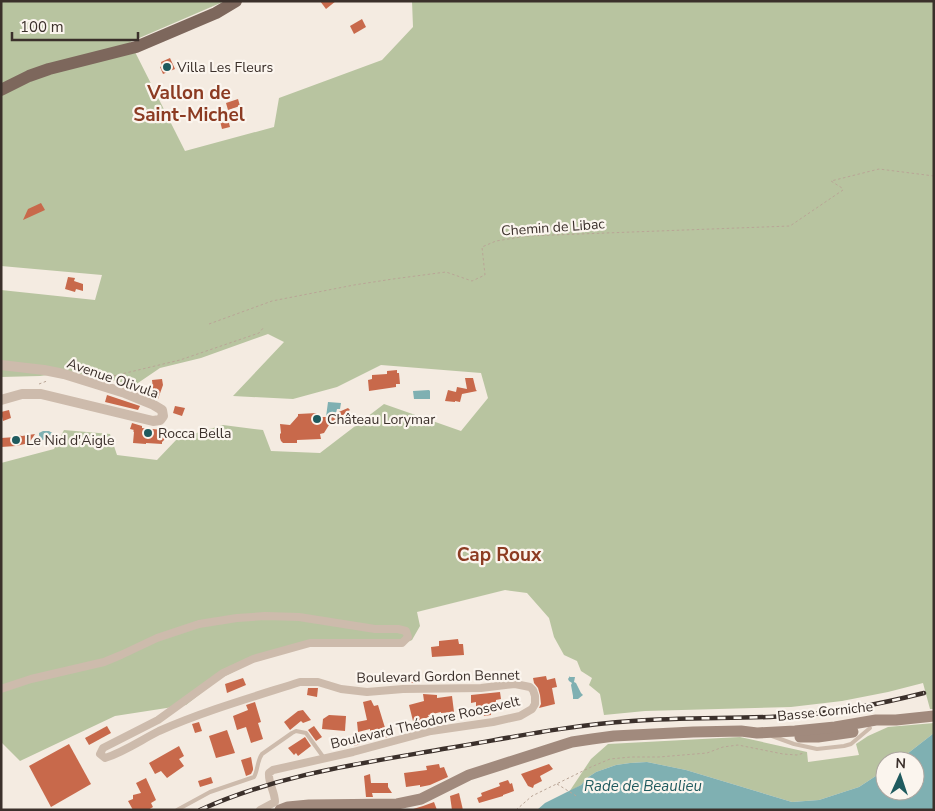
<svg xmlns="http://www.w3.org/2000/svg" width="935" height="811" font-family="'Nunito Sans',sans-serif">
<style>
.green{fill:#b8c4a0}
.water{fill:#7fb0b2}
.building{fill:#c8694b}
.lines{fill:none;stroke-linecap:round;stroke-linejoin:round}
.path{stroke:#b9a596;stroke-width:1;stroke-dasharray:2.5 2.5;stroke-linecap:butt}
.service{stroke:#cdbbac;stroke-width:4}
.minor{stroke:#cdbbac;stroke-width:8}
.tertiary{stroke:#cdbbac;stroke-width:10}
.secondary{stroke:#a18a7d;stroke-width:11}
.primary{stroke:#7d675c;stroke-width:12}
.rail-casing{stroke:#3b302b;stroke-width:4.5}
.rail{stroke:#fbf5ee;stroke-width:2.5;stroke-dasharray:8;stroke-linecap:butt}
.poi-dot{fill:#1f5a5e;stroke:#fbf5ee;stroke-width:2}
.labels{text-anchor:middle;stroke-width:4.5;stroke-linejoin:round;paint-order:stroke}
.poi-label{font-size:14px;fill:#3b302b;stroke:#fbf5ee;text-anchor:start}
.street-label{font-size:14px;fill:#3b302b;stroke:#fbf5ee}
.water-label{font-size:15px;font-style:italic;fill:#1f5a5e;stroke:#fbf5ee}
.district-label{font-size:19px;font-weight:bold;fill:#8c3b22;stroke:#fbf5ee}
</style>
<rect width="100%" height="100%" fill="#f4ebe1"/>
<g class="green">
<path d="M1 1H225L130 42 185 151 274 127 279 98 382 60 413 27 412 1H934V709H930L923 683 888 692 842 701 791 707 645 711 604 715 600 694 589 685 592 678 581 671 577 661 564 655 554 637 549 618 527 593 505 590 417 612 420 626 412 640 401 645 308 646 253 662 219 679 186 705 115 716 20 761 1 742V463L54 449 64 430 110 434 117 455 157 460 177 439 223 425 263 430 271 451 320 453 384 404 461 431 488 398 481 373 381 365 337 387 293 399 233 396 284 342 268 334 201 358 160 368 135 385 70 372 40 376 1 377V290L95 300 102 275 1 266Z"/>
<path d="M934 723V733L898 761H885V770L859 787 819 800 792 802 686 770 647 762 630 763 616 765 596 772 587 778 581 785 569 792 591 759 608 744 740 737 807 752 808 762 859 755 856 744 868 736 888 727Z"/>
</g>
<g class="water">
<path d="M429 390 430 391V399H414L413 391Z"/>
<path d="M328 402 341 403 340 409H337L336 413 326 417Z"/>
<path d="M43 431H49L54 434 52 437 40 441V438L39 435V433Z"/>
<path d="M570 676V677H575L574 682 576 683 581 693 583 695 578 699H573V696L571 685 572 683 569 681 568 679Z"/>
<path d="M934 733V810H537L545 803 581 785 587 778 596 772 616 765 630 763 647 762 686 770 792 802 819 800 859 787 885 770V791H915V761H898Z"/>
</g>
<g class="building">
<path d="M320 1H336L326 9Z"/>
<path d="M362 19 366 27 354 34 350 26Z"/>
<path d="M170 58 175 69 163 74 160 67 162 66 161 62Z"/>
<path d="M238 99 240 106 228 110 226 103Z"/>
<path d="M228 119 230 127 222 129 220 121Z"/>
<path d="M41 203 45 210 23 220 28 209Z"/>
<path d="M68 277 75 278 74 281 83 284V291L76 289 75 292 65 289Z"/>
<path d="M397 370V373H399L400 384H396V387L369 391 368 380 372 379V375L387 374V371Z"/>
<path d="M465 378H473L476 390 477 391 462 394 460 402 455 401V402L445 401 448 390 456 392 457 387 467 389Z"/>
<path d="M162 379 163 385 158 399 150 396 153 389 152 380Z"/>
<path d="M107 395 140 406 138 410 105 402Z"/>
<path d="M175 406 185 408 182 416 173 413Z"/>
<path d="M348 408 350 410 329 425 324 433 320 434 321 439 297 440V443H283L281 441 280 438V434L281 433 280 424 290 425 298 416V414L317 413V417H327Z"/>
<path d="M9 410 11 418 3 421 1 412Z"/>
<path d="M132 423 142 426V428L163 430 162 434 164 435 165 439 162 442V444L146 443V444L133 443 134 432 133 431 134 430 130 429Z"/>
<path d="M35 434 29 443 16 446 1 447V438L16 437 17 435 22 436Z"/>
<path d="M458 639 459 644H463L464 655 432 657 431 647 439 646V641Z"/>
<rect x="406" y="674" width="15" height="9"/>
<path d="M546 676 547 680 555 678 557 687 552 688 555 704 539 708 541 704 540 695 538 688 534 683 533 678Z"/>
<path d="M243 678 246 685 227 693 225 684Z"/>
<path d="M308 688H318L317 697 307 695Z"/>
<path d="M500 692 501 699 496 700V707L490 708 491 715 484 716 483 709H476V702L471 703V695Z"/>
<path d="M423 694 437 695V698L452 696 454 712 441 713V712L428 715 429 717 418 721H413L409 705 424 701Z"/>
<path d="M371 700 374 706 378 705 386 731 389 730 391 736 384 738 379 729 370 731V729L358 732 357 722 367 720 363 702Z"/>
<path d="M255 702 261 722 258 723 263 739 251 743 246 727 237 730 233 716 248 710 246 705Z"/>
<path d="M303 710 311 720 303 723 301 721 290 730 284 722 298 711Z"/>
<path d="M329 715 346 716 345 731 322 729 323 719Z"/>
<path d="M199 722 202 731 195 733 192 724Z"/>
<path d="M107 726 111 733 89 745 85 738Z"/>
<path d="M314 726 322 737 316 741 308 730Z"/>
<path d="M227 730 235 753 216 758 209 736Z"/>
<path d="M358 736 360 744 354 746 352 738Z"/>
<path d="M305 737 311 746 298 756 296 753 294 755 288 748Z"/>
<path d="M69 744 91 784 51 807 29 766Z"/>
<path d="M179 746 184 756 179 759 184 766 167 778 161 771 155 774 149 763Z"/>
<path d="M251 757 253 768V770L251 774 246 776 241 760Z"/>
<path d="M439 764 440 768 444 767 448 777 430 785 420 787V785L406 787 404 773 427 770 426 766Z"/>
<path d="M549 764 553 769 540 776 542 781 534 785 533 788 528 786 521 774Z"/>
<path d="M370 774 371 783H388V787L392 793H372L373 797H366L364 776Z"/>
<path d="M211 777 213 783 200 787 198 781Z"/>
<path d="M146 778 156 800 151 803 153 807 148 810H133L128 801 133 799V795L141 793 136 783Z"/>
<path d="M508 780 510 784 512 783 514 791 503 795V796L479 803 477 798 482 796 481 793 500 786 499 783Z"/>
<path d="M459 793 463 810H452L450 796Z"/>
<path d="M434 802 437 810H410L423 806Z"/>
</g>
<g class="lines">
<g class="path">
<path d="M209 324 272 301 354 285 393 279 446 272 472 281 485 275 482 247 496 241 527 236 790 226 843 190 842 188 831 181 879 169 934 176"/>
<path d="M109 377 180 360 259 333 264 327"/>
<path d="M39 384 47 381"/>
<path d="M557 784 578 797"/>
<path d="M516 810 532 796 591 767 610 759 631 757H659L707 753 723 747 738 745 783 754 797 755 804 753"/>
</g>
<g class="service">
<path d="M772 736 794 744 817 749 844 746 851 744 870 728"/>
<path d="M177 810 210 792 254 777C258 770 257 761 262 754L292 733 296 731 306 733 324 758"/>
</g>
<path class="minor" d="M1 689 31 679 104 662 121 655 157 638 199 624 237 618 265 616 299 617 375 629H398L406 631 408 637 402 643H310L253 659 223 673 158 720 103 748 100 754 105 758C124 752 141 740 159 731 204 711 253 697 300 682H318L341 689 367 692 403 689 481 688 515 684 530 687 533 690 535 696V704L532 709 520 716 493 722 431 731 353 752 273 770 269 773C268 783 275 792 275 802L260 810"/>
<path class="tertiary" d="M1 365 44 370 64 374 125 393 152 404 162 410 163 416 160 420 153 421 41 394H22L1 400"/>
<g class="secondary">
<path d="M800 737H818L853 732"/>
<path d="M280 810 288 807 309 805 397 804 421 799 469 775 572 742 592 739 614 736 693 732 741 731 757 733 795 731 835 727 876 720H896L934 716"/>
</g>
<path class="primary" d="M1 90 29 76 49 69 136 47 216 13 236 1"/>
<g class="rail-casing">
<path id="rail" d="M200 810C279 774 364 763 449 748 509 738 570 725 632 721 685 717 738 719 790 716 836 713 880 704 924 693"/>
</g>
<use href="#rail" class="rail"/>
</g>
<g class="poi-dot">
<circle cx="167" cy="67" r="5"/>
<circle cx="317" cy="419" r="5"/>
<circle cx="148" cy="433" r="5"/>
<circle cx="16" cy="440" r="5"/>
</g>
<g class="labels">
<g class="poi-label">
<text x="177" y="72">Villa Les Fleurs</text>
<text x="327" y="424">Château Lorymar</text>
<text x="158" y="438">Rocca Bella</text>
<text x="26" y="445">Le Nid d'Aigle</text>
</g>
<g class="street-label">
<text transform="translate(553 227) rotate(-4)" y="5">Chemin de Libac</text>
<text transform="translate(113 378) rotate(19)" y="5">Avenue Olivula</text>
<text transform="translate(438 676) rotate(-1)" y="5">Boulevard Gordon Bennet</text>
<text transform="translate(825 711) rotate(-6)" y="5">Basse Corniche</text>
<text transform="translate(425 722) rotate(-13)" y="5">Boulevard Théodore Roosevelt</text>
</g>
<g class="water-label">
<text x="643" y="791">Rade de Beaulieu</text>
</g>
<g class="district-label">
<text x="189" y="99">Vallon de<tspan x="189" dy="22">Saint-Michel</tspan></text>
<text x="499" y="561">Cap Roux</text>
</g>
</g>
<rect width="935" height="811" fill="none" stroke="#3b302b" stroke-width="5"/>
<g transform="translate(900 776) rotate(3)"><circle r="24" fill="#fbf5ee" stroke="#aea6a0"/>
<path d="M0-4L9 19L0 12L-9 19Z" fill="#1f5a5e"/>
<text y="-8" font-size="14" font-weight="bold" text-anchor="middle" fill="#3b302b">N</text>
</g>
<path d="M12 32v8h126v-8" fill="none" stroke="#3b302b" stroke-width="2.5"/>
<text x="20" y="32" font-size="15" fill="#3b302b" stroke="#fbf5ee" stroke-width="4" paint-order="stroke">100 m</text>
</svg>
